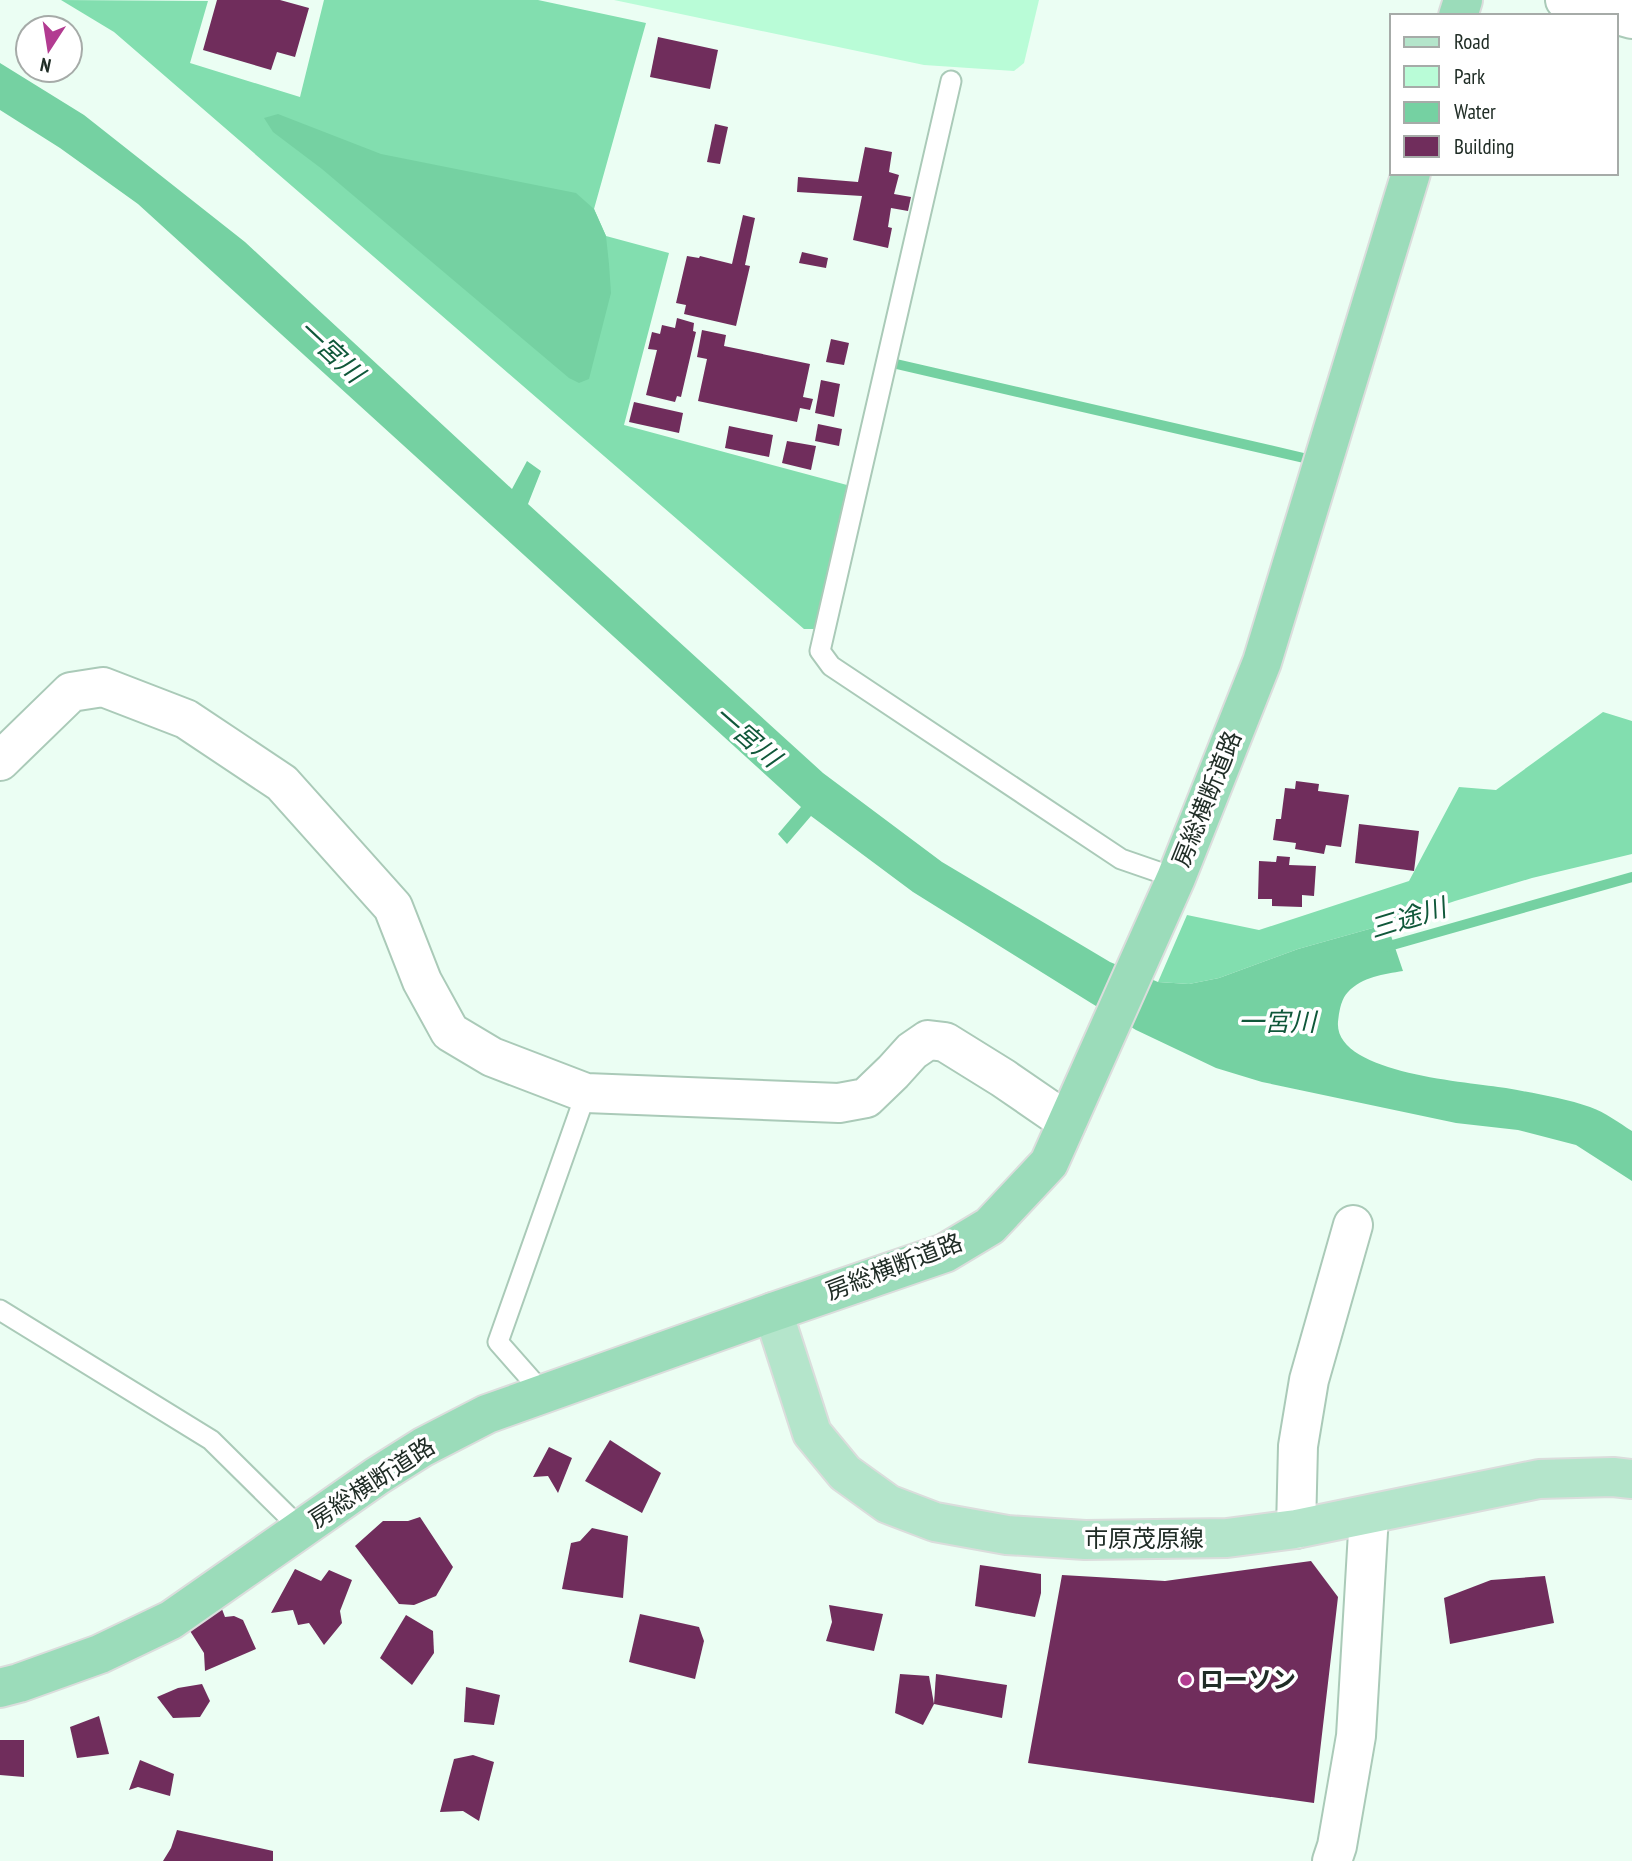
<svg xmlns="http://www.w3.org/2000/svg" width="1632" height="1861" font-family="'PT Sans Narrow','Noto Sans JP',sans-serif">
<style>
.green{fill:#b9fcd7}
.forest{fill:#82deaf}
.water{fill:#75d1a2}
.lines{fill:none;stroke-linecap:round;stroke-linejoin:round}
.stream{stroke:#75d1a2;stroke-width:10}
.building{fill:#702d5c}
.service-casing{stroke:#aacab8;stroke-width:23}
.minor-casing{stroke:#aacab8;stroke-width:42}
.tertiary-casing{stroke:#aacab8;stroke-width:42}
.primary-casing{stroke:#dbdddc;stroke-width:42}
.trunk-casing{stroke:#dbdddc;stroke-width:42}
.service{stroke:#fff;stroke-width:19}
.minor{stroke:#fff;stroke-width:38}
.tertiary{stroke:#fff;stroke-width:38}
.primary{stroke:#b4e5cb;stroke-width:38}
.trunk{stroke:#9bdcba;stroke-width:38}
.poi-dot{fill:#b23b91;stroke:#fff;stroke-width:2.5}
.labels{text-anchor:middle;stroke-width:7;stroke-linejoin:round;paint-order:stroke}
.street-label{font-size:24px;fill:#202d26;stroke:#fff}
.poi-label{font-size:24px;font-weight:bold;fill:#202d26;stroke:#fff;text-anchor:start}
.water-label{font-size:26px;font-style:italic;fill:#10583a;stroke:#fff}
</style>
<rect width="100%" height="100%" fill="#ebfef3"/>
<path class="green" d="M614 0H1039L1024 63 1014 71 924 65Z"/>
<g class="forest">
<path d="M61 0 208 1 190 63 300 97 324 0H538L646 23 594 209 606 236 669 253 624 425 847 485 815 629H804L114 32Z"/>
<path d="M1603 712 1632 721V854L1532 878 1455 901 1387 924 1298 949 1219 978 1189 984 1158 982 1187 915 1259 930 1409 881 1459 787 1496 790Z"/>
</g>
<g class="water">
<path d="M0 63 84 115 245 242 512 489 527 461 541 471 528 504 823 773 942 862 1110 962 1158 982 1189 984 1219 978 1298 949 1387 924 1403 971C1384 974 1362 977 1348 992 1341 999 1339 1012 1338 1022 1334 1074 1470 1082 1506 1088 1533 1093 1564 1098 1590 1107 1605 1112 1619 1123 1632 1131V1181L1576 1145 1518 1130 1456 1123 1262 1082 1216 1068 1136 1030 1091 1003 913 892 811 816 787 844 778 834 801 807 138 204 60 148 0 110Z"/>
<path d="M278 114 381 154 576 193 594 209 606 236 609 264 611 293 589 379 579 383 569 378 322 169 273 132 264 118Z"/>
</g>
<g class="lines">
<g class="stream">
<path d="M892 363 1308 459"/>
<path d="M1382 948 1632 877"/>
</g>
</g>
<g class="building">
<path d="M217 0H280L309 8 295 57 277 52 271 70 203 50Z"/>
<path d="M658 37 718 50 710 89 650 77Z"/>
<path d="M715 124 728 127 720 164 707 162Z"/>
<path d="M865 147 892 152 889 172 899 175 894 194 911 197 908 211 891 208 888 227 892 228 888 248 853 240 862 196 797 192 798 177 858 182Z"/>
<path d="M743 215 755 218 745 265 750 266 736 326 684 314 686 305 676 303 687 256 699 258 700 256 732 264Z"/>
<path d="M802 252 828 258 826 268 799 263Z"/>
<path d="M677 318 694 323 693 331 696 332 681 397 677 396 675 402 646 395 657 350 648 349 652 332 660 334 662 325 675 328Z"/>
<path d="M702 330 726 335 724 346 810 364 803 397 813 399 810 410 800 408 797 422 698 401 707 359 697 357Z"/>
<path d="M831 339 849 343 844 365 826 362Z"/>
<path d="M821 380 840 384 834 417 815 413Z"/>
<path d="M634 402 683 413 679 433 629 422Z"/>
<path d="M818 424 842 429 839 446 815 441Z"/>
<path d="M729 426 773 435 769 457 725 448Z"/>
<path d="M787 441 816 446 811 470 782 463Z"/>
<path d="M1296 781 1319 784 1318 791 1349 795 1341 847 1326 845 1324 854 1295 849 1296 843 1273 840 1276 819H1281L1285 788 1295 789Z"/>
<path d="M1359 824 1419 831 1414 871 1355 863Z"/>
<path d="M1277 856 1290 857 1289 865 1316 866 1314 896 1302 895V907L1272 906V899H1258L1259 861 1276 862Z"/>
<path d="M610 1440 661 1473 642 1513 585 1481Z"/>
<path d="M549 1447 572 1458 558 1493 548 1476 533 1477Z"/>
<path d="M420 1517 453 1567 436 1596 414 1605 399 1604 355 1546 383 1521H408Z"/>
<path d="M592 1528 628 1536 623 1598 562 1589 571 1543 580 1541Z"/>
<path d="M1311 1561 1338 1597 1314 1803 1028 1763 1062 1575 1165 1581Z"/>
<path d="M980 1565 1041 1574V1593L1035 1617 975 1606Z"/>
<path d="M295 1569 321 1581 329 1570 352 1580 340 1611 342 1623 324 1645 309 1623 298 1625 293 1610 271 1613Z"/>
<path d="M1545 1576 1554 1623 1450 1644 1444 1598 1491 1580Z"/>
<path d="M220 1604 225 1617 234 1616 243 1620 256 1649 205 1671 204 1653 185 1623Z"/>
<path d="M829 1605 883 1614 874 1651 826 1641 832 1622Z"/>
<path d="M640 1614 699 1627 704 1641 695 1679 629 1662Z"/>
<path d="M406 1615 433 1631 434 1653 412 1685 380 1658Z"/>
<path d="M900 1674 929 1676 934 1704 923 1725 895 1713Z"/>
<path d="M936 1674 1007 1685 1002 1718 934 1704Z"/>
<path d="M202 1684 210 1701 200 1717 173 1718 157 1697 178 1688Z"/>
<path d="M466 1687 500 1695 494 1725 464 1722Z"/>
<path d="M99 1716 109 1754 77 1758 70 1727Z"/>
<path d="M0 1740H24V1777L0 1775Z"/>
<path d="M473 1755 494 1762 479 1821 463 1811 440 1812 454 1759Z"/>
<path d="M140 1760 174 1774 170 1796 138 1787 129 1790Z"/>
<path d="M177 1830 273 1851V1861H163L171 1848Z"/>
</g>
<g class="lines">
<g class="service-casing">
<g id="service">
<path d="M951 81 820 651 831 666 1121 859 1176 878"/>
<path d="M0 1310 211 1440 301 1529"/>
<path d="M543 1393 498 1342 586 1093"/>
</g>
</g>
<g class="minor-casing">
<g id="minor">
<path d="M1565 0 1632 19"/>
<path d="M0 761 71 692 103 687 186 719 282 783 393 907 422 981 450 1032 492 1057 586 1093 839 1103 866 1098 893 1072 912 1051 928 1040 945 1042 1003 1078 1067 1122"/>
<path d="M1296 1529 1298 1446 1309 1380 1353 1225"/>
</g>
</g>
<g class="tertiary-casing">
<path id="tertiary" d="M1332 1861 1337 1846 1356 1736 1369 1515"/>
</g>
<g class="primary-casing">
<path id="primary" d="M773 1312 812 1433 845 1473 888 1504 935 1522 1007 1535 1085 1540 1227 1538 1296 1529 1539 1479 1613 1477 1632 1479"/>
</g>
<g class="trunk-casing">
<g id="trunk">
<path d="M1458 16 1463 0"/>
<path d="M0 1688 19 1683 100 1654 171 1620 377 1476 423 1447 487 1414 773 1312 945 1253 990 1226 1049 1163 1176 878 1262 662 1411 173"/>
</g>
</g>
<use href="#service" class="service"/>
<use href="#minor" class="minor"/>
<use href="#tertiary" class="tertiary"/>
<use href="#primary" class="primary"/>
<use href="#trunk" class="trunk"/>
</g>
<circle class="poi-dot" cx="1186" cy="1680" r="7"/>
<g class="labels">
<g class="street-label">
<text transform="translate(1207 799) rotate(-68)" y="8">房総横断道路</text>
<text transform="translate(894 1267) rotate(-21)" y="8">房総横断道路</text>
<text transform="translate(372 1483) rotate(-33)" y="8">房総横断道路</text>
<text x="1144" y="1547">市原茂原線</text>
</g>
<g class="poi-label">
<text x="1200" y="1688">ローソン</text>
</g>
<g class="water-label">
<text transform="translate(331 351) rotate(43)" y="9">一宮川</text>
<text transform="translate(747 736) rotate(41)" y="9">一宮川</text>
<text transform="translate(1408 918) rotate(-17)" y="9">三途川</text>
<text x="1277" y="1031">一宮川</text>
</g>
</g>
<rect x="1390" y="14" width="228" height="161" fill="#ffffff" stroke="#a6aba8" stroke-width="2"/>
<rect x="1404" y="37" width="35" height="10" fill="#b4e5cb" stroke="#a6aba8" stroke-width="2"/>
<text x="1454" y="49" font-size="21" fill="#202d26">Road</text>
<rect x="1404" y="66" width="35" height="21" fill="#b9fcd7" stroke="#a6aba8" stroke-width="2"/>
<text x="1454" y="84" font-size="21" fill="#202d26">Park</text>
<rect x="1404" y="102" width="35" height="21" fill="#75d1a2" stroke="#a6aba8" stroke-width="2"/>
<text x="1454" y="119" font-size="21" fill="#202d26">Water</text>
<rect x="1404" y="136" width="35" height="21" fill="#702d5c" stroke="#a6aba8" stroke-width="2"/>
<text x="1454" y="154" font-size="21" fill="#202d26">Building</text>
<g transform="translate(49 49) rotate(192)"><circle r="33" fill="#ffffff" stroke="#a6aba8" stroke-width="2"/>
<path d="M0-5L12 26L0 18L-12 26Z" fill="#b23b91"/>
<text y="-10" font-size="19" font-weight="bold" text-anchor="middle" fill="#202d26">N</text>
</g>
</svg>
